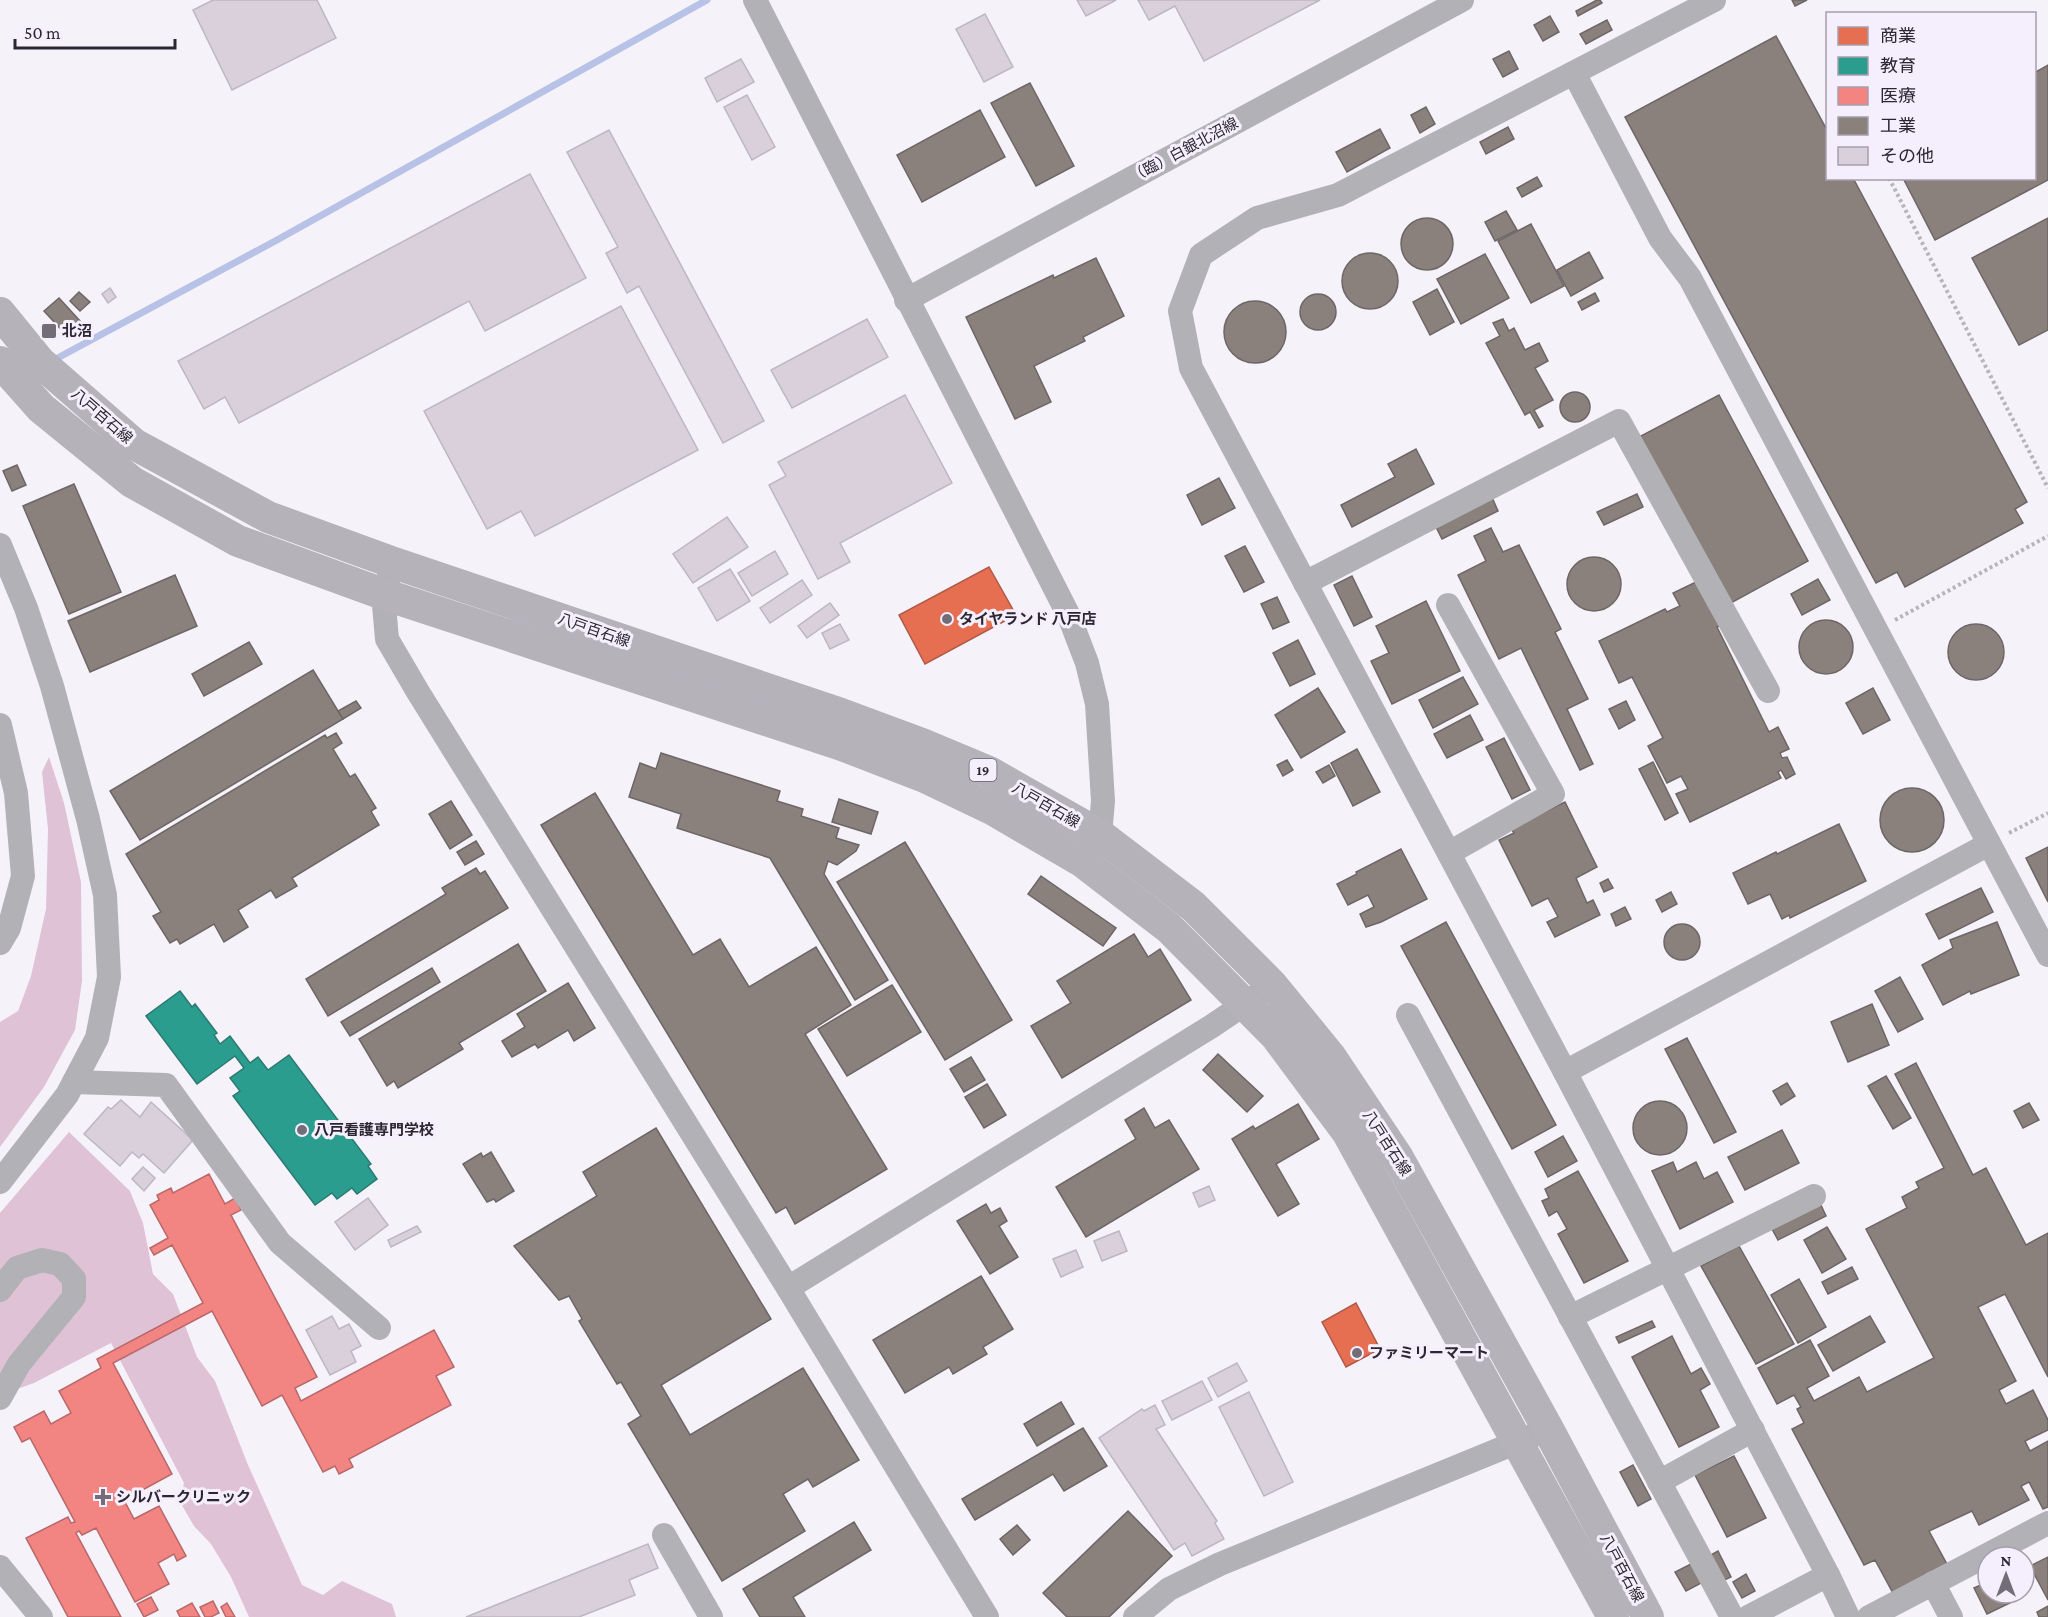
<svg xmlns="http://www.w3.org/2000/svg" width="2048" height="1617" font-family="'Crimson Pro','Noto Sans JP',serif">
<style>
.forest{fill:#e0c2d6}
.shops{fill:#e76f51;stroke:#af5948;stroke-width:1.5}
.schools{fill:#2a9d8f;stroke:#2b7973;stroke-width:1.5}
.health{fill:#f28482;stroke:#b7686a;stroke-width:1.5}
.industry{fill:#8a817c;stroke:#6e6666;stroke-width:1.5}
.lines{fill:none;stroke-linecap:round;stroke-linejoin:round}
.stream{stroke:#b7c2e6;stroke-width:7}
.building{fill:#dad0dc;stroke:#bdb7c0;stroke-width:1.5}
.path{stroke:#b6b5b9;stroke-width:4;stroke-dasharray:3 3;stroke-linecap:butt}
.minor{stroke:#b1b1b6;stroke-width:24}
.major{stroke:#b5b2ba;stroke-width:32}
.poi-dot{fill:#736d78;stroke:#f5effd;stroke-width:2}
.labels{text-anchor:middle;stroke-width:6;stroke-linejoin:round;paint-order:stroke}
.shield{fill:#f5effd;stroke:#68626f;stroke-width:1.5}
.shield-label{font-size:14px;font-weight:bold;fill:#2c2632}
.street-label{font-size:15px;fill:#2c2632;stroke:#f5effd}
.poi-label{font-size:15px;font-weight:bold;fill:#2c2632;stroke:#f5effd;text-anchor:start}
</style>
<rect width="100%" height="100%" fill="#f6f2fa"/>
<g class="forest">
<path d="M49 757 64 803 81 882 82 981 75 1030 44 1087 0 1147V1022L18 1011 31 976 46 909 48 829 42 772Z"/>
<path d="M69 1132 130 1191 143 1223 153 1274 173 1294 197 1357 215 1381 248 1465 302 1585 323 1595 342 1581 392 1604 396 1617H249L231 1577 211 1544 194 1526 180 1502 184 1483 111 1343 34 1383 0 1395V1213Z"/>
</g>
<g class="shops">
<path d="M989 567 1016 615 925 664 899 615Z"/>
<path d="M1356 1303 1380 1349 1346 1367 1322 1322Z"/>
</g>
<path class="schools" d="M180 991 192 1007 195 1004 217 1033 214 1035 220 1044 230 1036 250 1063 258 1057 268 1070 289 1055 371 1164 368 1166 377 1179 357 1194 352 1188 337 1199 332 1193 315 1205 233 1096 240 1091 230 1078 244 1068 235 1056 197 1084 146 1016Z"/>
<g class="health">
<path d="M209 1174 225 1204 235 1198 241 1210 231 1215 317 1377 295 1388 301 1401 434 1330 454 1367 436 1376 451 1405 349 1459 353 1467 339 1474 335 1466 323 1472 282 1395 262 1406 212 1311 113 1363 172 1474 124 1500 134 1519 159 1506 186 1556 177 1561 174 1554 158 1563 169 1584 135 1602 96 1528 82 1535 79 1531 76 1533 121 1617H68L26 1538 68 1517 71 1523 75 1522 30 1438 22 1442 14 1427 44 1411 51 1424 71 1413 59 1391 101 1368 97 1359 203 1303 172 1245 154 1255 150 1248 168 1238 150 1205 159 1200 157 1195 171 1188 173 1193Z"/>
<path d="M151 1597 158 1610 144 1617 137 1604Z"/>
<path d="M213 1601 219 1613 211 1617H205L200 1607Z"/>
<path d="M192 1603 200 1617H180L177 1611Z"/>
<path d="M227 1603 235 1617H226L221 1607Z"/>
</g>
<g class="industry">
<path d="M1597 0H1600L1602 3 1578 16 1576 11Z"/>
<path d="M1792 0H1807L1795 6Z"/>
<path d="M1550 16 1559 32 1543 41 1534 25Z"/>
<path d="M1607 20 1612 30 1586 44 1580 34Z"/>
<path d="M1776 36 1828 132V178H1853L2027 502 2015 509 2023 523 1905 587 1897 572 1876 583 1625 117Z"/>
<path d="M1509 51 1518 69 1503 77 1493 59Z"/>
<path d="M2048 65V180L1935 240 1903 178H2034V73Z"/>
<path d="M1030 83 1074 166 1036 186 991 103Z"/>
<path d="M1426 107 1435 124 1420 133 1411 115Z"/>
<path d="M980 110 1005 157 922 202 897 155Z"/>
<path d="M1508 127 1514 139 1486 154 1480 142Z"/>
<path d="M1380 129 1390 148 1347 172 1336 152Z"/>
<path d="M1537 177 1542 186 1522 197 1517 188Z"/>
<path d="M1506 211 1517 230 1495 241 1485 222Z"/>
<circle cx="1427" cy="244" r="26"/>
<path d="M2048 218V330L2019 345 1972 258Z"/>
<path d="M1531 224 1564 286 1531 303 1498 241Z"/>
<path d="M1589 252 1603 278 1571 296 1557 270Z"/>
<circle cx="1370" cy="281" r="28"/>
<path d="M1485 254 1509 298 1461 324 1437 279Z"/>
<path d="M1096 258 1124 316 1083 337 1085 341 1034 366 1051 402 1015 419 966 317 1053 275 1054 278Z"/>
<path d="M1437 289 1454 322 1430 335 1413 302Z"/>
<path d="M79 292 90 302 80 311 70 301Z"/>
<path d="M1595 293 1599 301 1582 310 1578 302Z"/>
<circle cx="1318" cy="312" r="18"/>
<path d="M59 298 81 322 67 336 44 311Z"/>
<circle cx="1255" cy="332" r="31"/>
<path d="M1503 319 1509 331 1514 328 1525 350 1539 343 1548 361 1535 368 1553 400 1534 410 1543 426 1539 428 1530 412 1525 415 1486 343 1500 336 1493 323Z"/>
<circle cx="1575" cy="407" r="15"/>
<path d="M1719 395 1808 561 1729 604 1639 437Z"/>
<path d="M1416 449 1434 484 1352 527 1341 505 1395 477 1388 464Z"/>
<path d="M17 465 26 485 12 491 3 471Z"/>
<path d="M1219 478 1235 508 1202 525 1187 495Z"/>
<path d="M74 484 121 592 69 614 23 506Z"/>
<path d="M1637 494 1643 507 1604 525 1597 512Z"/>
<path d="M1491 495 1498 511 1442 539 1434 523Z"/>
<path d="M1491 528 1503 552 1519 545 1561 629 1555 632 1588 699 1567 709 1593 764 1580 770 1521 648 1499 659 1458 575 1486 561 1474 536Z"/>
<path d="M1245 546 1264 582 1244 592 1225 556Z"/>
<circle cx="1594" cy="584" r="27"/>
<path d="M175 575 197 626 90 672 68 621Z"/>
<path d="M1352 576 1372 617 1354 626 1334 585Z"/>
<path d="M1818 579 1830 600 1802 615 1791 594Z"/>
<path d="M1696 582 1724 624 1717 627 1769 732 1778 727 1789 749 1780 753 1782 758 1787 757 1795 774 1786 779 1781 770 1778 772 1781 778 1690 822 1676 794 1688 789 1681 776 1667 783 1648 746 1663 738 1632 677 1619 683 1599 641 1665 609 1667 612 1680 606 1673 593Z"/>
<path d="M1277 597 1289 622 1273 629 1261 604Z"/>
<path d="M1426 601 1460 671 1392 704 1371 661 1389 653 1376 626Z"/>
<circle cx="1826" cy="647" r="27"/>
<circle cx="1976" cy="652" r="28"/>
<path d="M1298 640 1315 674 1290 686 1273 653Z"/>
<path d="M249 642 262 664 204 696 192 674Z"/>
<path d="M313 670 343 719 140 840 110 791Z"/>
<path d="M1463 677 1478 704 1433 728 1419 700Z"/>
<path d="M1318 688 1345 732 1301 758 1275 715Z"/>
<path d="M1873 688 1890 720 1863 734 1846 703Z"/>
<path d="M356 701 361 708 343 719 338 711Z"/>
<path d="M1626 701 1635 720 1619 729 1609 709Z"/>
<path d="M1470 715 1483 740 1447 758 1434 734Z"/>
<path d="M336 733 342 743 333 749 350 777 355 774 376 808 371 811 379 825 292 878 297 886 276 898 271 890 238 910 248 927 224 942 214 924 180 944 177 939 170 943 153 916 161 912 126 854 325 735 327 738Z"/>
<path d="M1504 738 1530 790 1512 799 1486 747Z"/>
<path d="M1357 749 1380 792 1353 806 1331 763Z"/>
<path d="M661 753 780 791 777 801 803 809 801 816 839 828 836 838 859 845 856 851 837 865 828 861 824 874 888 980 855 1000 770 858 677 828 681 814 629 797 640 763 656 769Z"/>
<path d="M1287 760 1293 770 1283 776 1277 765Z"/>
<path d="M1653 762 1678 813 1665 820 1639 769Z"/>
<path d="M1329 765 1335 776 1323 783 1316 772Z"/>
<circle cx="1912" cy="820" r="32"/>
<path d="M595 793 693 955 720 939 749 987 816 947 851 1005 805 1034 887 1169 795 1224 786 1207 776 1213 541 825Z"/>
<path d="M839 799 878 812 871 834 832 822Z"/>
<path d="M451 801 472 835 450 849 429 814Z"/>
<path d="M1565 802 1597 867 1576 878 1587 903 1593 900 1600 915 1555 937 1547 922 1558 917 1548 898 1532 906 1499 840 1514 833 1511 828Z"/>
<path d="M1839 824 1866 881 1790 918 1789 915 1782 919 1770 894 1748 904 1733 873 1776 852 1777 854Z"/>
<path d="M476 841 484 854 465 865 457 852Z"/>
<path d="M905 842 1012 1020 945 1060 837 882Z"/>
<path d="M2048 847V902L2026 858Z"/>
<path d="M1401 849 1427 899 1381 922 1366 927 1360 914 1374 907 1368 895 1348 905 1337 884 1357 874 1356 872Z"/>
<path d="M476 868 480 874 485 871 508 908 328 1016 306 979 446 894 442 888Z"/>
<path d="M1041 876 1116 928 1103 946 1028 894Z"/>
<path d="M1608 879 1613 888 1604 892 1600 883Z"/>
<path d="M1981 888 1993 912 1939 939 1926 914Z"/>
<path d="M1671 892 1677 904 1662 912 1656 900Z"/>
<path d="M1625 907 1631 919 1616 926 1611 914Z"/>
<path d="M1446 922 1556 1125 1512 1149 1401 946Z"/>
<path d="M1997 922 2019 975 1971 994 1970 991 1943 1005 1922 965 1953 948 1950 940Z"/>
<circle cx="1682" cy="942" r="18"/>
<path d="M1134 934 1148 957 1160 949 1191 1000 1062 1078 1031 1026 1071 1003 1057 981Z"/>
<path d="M518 944 546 991 459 1043 463 1049 398 1088 394 1081 387 1086 359 1039Z"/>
<path d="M432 968 440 982 350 1036 341 1022Z"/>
<path d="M1900 977 1923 1019 1898 1032 1875 991Z"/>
<path d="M568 983 595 1028 574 1041 568 1030 538 1048 535 1044 512 1057 502 1041 525 1027 517 1014Z"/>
<path d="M892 985 921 1032 847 1076 818 1029Z"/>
<path d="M1872 1004 1889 1045 1848 1062 1831 1022Z"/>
<path d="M1687 1038 1736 1132 1714 1143 1665 1049Z"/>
<path d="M1218 1054 1263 1096 1247 1112 1203 1070Z"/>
<path d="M971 1057 985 1080 964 1092 950 1069Z"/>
<path d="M1916 1063 1973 1175 1986 1168 2026 1245 2048 1233V1377L2005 1294 1978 1307 2016 1381 1999 1390 2006 1404 2033 1390 2048 1420V1430L2025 1441 2030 1451 2048 1441V1507L2043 1509 2029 1482 2021 1486 2029 1500 1979 1525 1972 1511 1929 1531 1948 1566 1894 1595 1875 1560 1864 1565 1792 1429 1804 1423 1797 1409 1801 1407 1794 1395 1777 1404 1758 1368 1810 1340 1829 1376 1807 1388 1814 1401 1859 1377 1867 1392 1934 1358 1866 1229 1907 1208 1902 1197 1919 1188 1916 1182 1944 1168 1895 1074Z"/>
<path d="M1886 1076 1911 1118 1893 1129 1868 1086Z"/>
<path d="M1787 1083 1795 1096 1781 1105 1773 1091Z"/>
<path d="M987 1084 1006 1115 984 1128 965 1097Z"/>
<circle cx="1660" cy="1128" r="27"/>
<path d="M2029 1103 2039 1120 2023 1128 2014 1111Z"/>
<path d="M1298 1104 1319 1139 1276 1164 1299 1204 1278 1216 1232 1139 1253 1126 1255 1129Z"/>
<path d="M1144 1108 1155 1128 1169 1120 1199 1169 1086 1237 1056 1187 1136 1139 1125 1120Z"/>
<path d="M656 1128 771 1319 661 1385 690 1435 803 1368 859 1460 813 1487 808 1479 783 1494 805 1531 722 1581 628 1424 641 1416 621 1382 617 1384 579 1321 582 1319 569 1296 559 1300 514 1246 597 1196 583 1172Z"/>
<path d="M1782 1130 1799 1163 1745 1190 1728 1157Z"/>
<path d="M1563 1136 1577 1161 1548 1177 1535 1152Z"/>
<path d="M491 1152 514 1191 496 1202 494 1199 487 1202 463 1164 481 1153 483 1157Z"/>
<path d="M1673 1162 1677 1172 1696 1162 1704 1179 1717 1172 1733 1202 1680 1229 1652 1171Z"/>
<path d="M1578 1171 1628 1261 1584 1283 1558 1234 1567 1229 1557 1211 1549 1216 1542 1201 1549 1198 1545 1189Z"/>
<path d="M1820 1203 1826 1216 1778 1240 1771 1227Z"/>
<path d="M986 1204 991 1213 1000 1208 1007 1221 999 1226 1018 1257 990 1274 957 1221Z"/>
<path d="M1827 1227 1846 1259 1822 1273 1804 1240Z"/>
<path d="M1739 1246 1794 1344 1756 1364 1701 1266Z"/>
<path d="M1852 1267 1858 1279 1828 1294 1822 1282Z"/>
<path d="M981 1276 1013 1329 983 1347 987 1354 953 1374 949 1367 905 1393 873 1340Z"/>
<path d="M1799 1279 1826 1327 1798 1343 1771 1295Z"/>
<path d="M1870 1316 1885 1342 1833 1371 1818 1345Z"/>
<path d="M1652 1321 1655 1327 1619 1343 1616 1337Z"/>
<path d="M1672 1336 1691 1374 1701 1368 1710 1384 1700 1390 1719 1427 1679 1447 1632 1357Z"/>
<path d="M1061 1402 1074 1424 1037 1446 1024 1424Z"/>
<path d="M1083 1428 1107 1466 1064 1491 1053 1474 975 1520 962 1499Z"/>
<path d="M1734 1456 1766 1518 1727 1537 1695 1475Z"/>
<path d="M1633 1465 1651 1499 1638 1506 1620 1472Z"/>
<path d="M1128 1511 1172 1556 1109 1617H1067L1043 1593Z"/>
<path d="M854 1522 871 1550 793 1597 805 1617H760L743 1589Z"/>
<path d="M1017 1525 1030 1540 1013 1555 1000 1539Z"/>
<path d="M1718 1551 1731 1577 1720 1582 1707 1557Z"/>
<path d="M2048 1557V1600L2030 1566Z"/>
<path d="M1695 1562 1705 1581 1686 1591 1675 1572Z"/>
<path d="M1746 1574 1755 1591 1742 1598 1733 1582Z"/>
<path d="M1988 1582V1593H2005L2010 1603 1987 1614 1974 1588Z"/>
<path d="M2048 1606V1617H2039L2037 1612Z"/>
</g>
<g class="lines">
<path class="stream" d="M52 361 277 240 707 0"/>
</g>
<g class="building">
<path d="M213 0H317L336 38 232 90 193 10Z"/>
<path d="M1077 0H1116L1086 16Z"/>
<path d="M1138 0H1320L1204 61 1175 6 1149 20Z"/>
<path d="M985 14 1013 67 984 82 956 29Z"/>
<path d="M741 59 754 82 717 102 705 78Z"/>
<path d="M747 95 775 147 752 160 724 107Z"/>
<path d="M609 130 764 421 723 443 639 286 627 293 606 253 618 247 567 152Z"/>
<path d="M530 174 586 278 485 331 469 301 239 423 225 397 204 409 178 361Z"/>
<path d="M110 288 116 297 108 303 102 294Z"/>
<path d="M621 306 698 450 535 536 521 511 487 529 424 411Z"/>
<path d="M867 319 888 357 792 408 771 370Z"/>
<path d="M905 395 952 483 840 543 850 562 818 579 769 485 786 476 778 462Z"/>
<path d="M727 517 748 547 693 583 673 554Z"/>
<path d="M775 551 788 574 752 596 738 573Z"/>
<path d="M730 569 750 601 717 621 698 588Z"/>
<path d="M802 580 812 595 770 623 760 608Z"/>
<path d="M830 603 839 615 807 638 798 626Z"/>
<path d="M840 624 849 640 830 649 822 633Z"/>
<path d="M121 1100 140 1117 151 1102 193 1140 164 1173 143 1154 139 1158 132 1152 120 1166 84 1134 108 1107 111 1109Z"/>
<path d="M143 1167 155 1178 144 1191 132 1179Z"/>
<path d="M1209 1186 1215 1200 1199 1207 1193 1193Z"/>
<path d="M368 1198 388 1225 355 1250 335 1222Z"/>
<path d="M417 1226 421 1232 391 1247 388 1240Z"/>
<path d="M1119 1231 1127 1251 1102 1261 1094 1241Z"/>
<path d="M1076 1250 1083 1267 1061 1277 1053 1259Z"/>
<path d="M332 1316 339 1329 349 1324 361 1346 351 1351 356 1362 330 1375 306 1330Z"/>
<path d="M1237 1363 1247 1381 1218 1397 1208 1378Z"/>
<path d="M1202 1381 1212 1400 1172 1420 1162 1401Z"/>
<path d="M1249 1392 1293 1482 1264 1496 1219 1407Z"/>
<path d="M1155 1405 1165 1425 1156 1429 1217 1521 1215 1523 1224 1539 1192 1556 1185 1543 1174 1550 1099 1438 1142 1409 1144 1411Z"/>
<path d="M648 1544 658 1568 629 1580 635 1595 579 1617H466Z"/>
</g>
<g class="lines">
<g class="path">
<path d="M1889 178 2048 488"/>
<path d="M1895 620 2048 536"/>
<path d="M2009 833 2048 813"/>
</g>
<g class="minor">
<path d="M755 0 1069 616 1087 663 1097 704 1103 801 1100 835 1092 848"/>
<path d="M1714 0 1338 195 1257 218 1201 255 1180 311 1191 368 1565 1072 1828 1575 1848 1617"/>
<path d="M1574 73 1660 238 1690 278 2048 955"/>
<path d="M906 300 1462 0"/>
<path d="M0 545 26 608 52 686 88 819 105 895 109 977 97 1038 67 1095 0 1182"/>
<path d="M394 563 383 594 387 639 418 692 788 1288 987 1617"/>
<path d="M1305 583 1619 421 1768 691"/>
<path d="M1448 605 1553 794 1449 853"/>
<path d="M0 725 16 793 23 876 9 928 0 943"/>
<path d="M1408 1015 1732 1617"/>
<path d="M1565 1072 1989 844"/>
<path d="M74 1082 166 1085 280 1243 379 1328"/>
<path d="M788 1288 1212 1026 1258 995"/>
<path d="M0 1290 17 1268 42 1260 60 1264 74 1279V1297L19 1364 0 1398"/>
<path d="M1570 1317 1814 1196"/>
<path d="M1659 1482 1753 1430"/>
<path d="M664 1535 711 1617"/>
<path d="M0 1567 41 1617"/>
<path d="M1933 1583 1951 1617"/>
<path d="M1135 1617 1169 1589 1220 1564 1532 1436"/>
<path d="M1748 1617 1828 1575"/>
<path d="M1869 1617 2048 1523"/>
</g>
<g class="major">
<path d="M0 313 40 362 134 444 268 517 394 563 841 714 922 744 989 772 1100 835 1193 906 1272 985 1330 1056 1398 1158 1548 1429 1648 1617"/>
<path d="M0 362 41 408 132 482 238 541 383 594 842 745 925 777 992 809 1083 862 1169 928 1276 1036 1348 1133 1613 1617"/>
</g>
</g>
<g class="poi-dot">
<rect x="41" y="323" width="16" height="16" rx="3"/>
<circle cx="947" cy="619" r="6"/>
<circle cx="302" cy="1130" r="6"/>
<circle cx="1357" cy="1353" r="6"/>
<path d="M100 1488h6v6h6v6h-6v6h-6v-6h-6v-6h6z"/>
</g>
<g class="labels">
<rect class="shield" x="969.5" y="759" width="27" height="22" rx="4.5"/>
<g class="shield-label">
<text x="983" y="775">19</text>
</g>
<g class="street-label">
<text transform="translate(1184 150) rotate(-28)" y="5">（臨）白銀北沼線</text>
<text transform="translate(102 416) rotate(41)" y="5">八戸百石線</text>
<text transform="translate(594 630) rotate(19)" y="5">八戸百石線</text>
<text transform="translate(1046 805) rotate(30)" y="5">八戸百石線</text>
<text transform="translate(1387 1143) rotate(57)" y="5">八戸百石線</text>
<text transform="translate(1622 1568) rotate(62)" y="5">八戸百石線</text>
</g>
<g class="poi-label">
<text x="62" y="336">北沼</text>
<text x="959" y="624">タイヤランド 八戸店</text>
<text x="314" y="1135">八戸看護専門学校</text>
<text x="1369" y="1358">ファミリーマート</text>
<text x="116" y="1502">シルバークリニック</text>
</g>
</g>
<rect x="1826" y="12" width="210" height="168" fill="#f5effd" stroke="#a59fac" stroke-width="1.5"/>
<rect x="1838" y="27" width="30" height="18" fill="#e76f51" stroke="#a59fac" stroke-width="1.5"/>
<text x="1880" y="42" font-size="18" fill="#2c2632">商業</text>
<rect x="1838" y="57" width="30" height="18" fill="#2a9d8f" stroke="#a59fac" stroke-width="1.5"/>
<text x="1880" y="72" font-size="18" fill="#2c2632">教育</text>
<rect x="1838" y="87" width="30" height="18" fill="#f28482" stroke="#a59fac" stroke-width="1.5"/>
<text x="1880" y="102" font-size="18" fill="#2c2632">医療</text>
<rect x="1838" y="117" width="30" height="18" fill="#8a817c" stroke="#a59fac" stroke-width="1.5"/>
<text x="1880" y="132" font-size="18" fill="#2c2632">工業</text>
<rect x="1838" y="147" width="30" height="18" fill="#dad0dc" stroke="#a59fac" stroke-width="1.5"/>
<text x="1880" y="162" font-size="18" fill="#2c2632">その他</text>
<g transform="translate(2006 1575)"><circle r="28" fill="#f5effd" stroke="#a59fac" stroke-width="1.5"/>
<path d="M0-4.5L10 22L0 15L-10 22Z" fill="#736d78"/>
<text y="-9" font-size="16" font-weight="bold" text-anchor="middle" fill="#2c2632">N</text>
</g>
<path d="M15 39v9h160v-9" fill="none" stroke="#2c2632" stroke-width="3"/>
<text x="24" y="39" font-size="18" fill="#2c2632" stroke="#f5effd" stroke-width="4.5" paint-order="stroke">50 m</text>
</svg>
